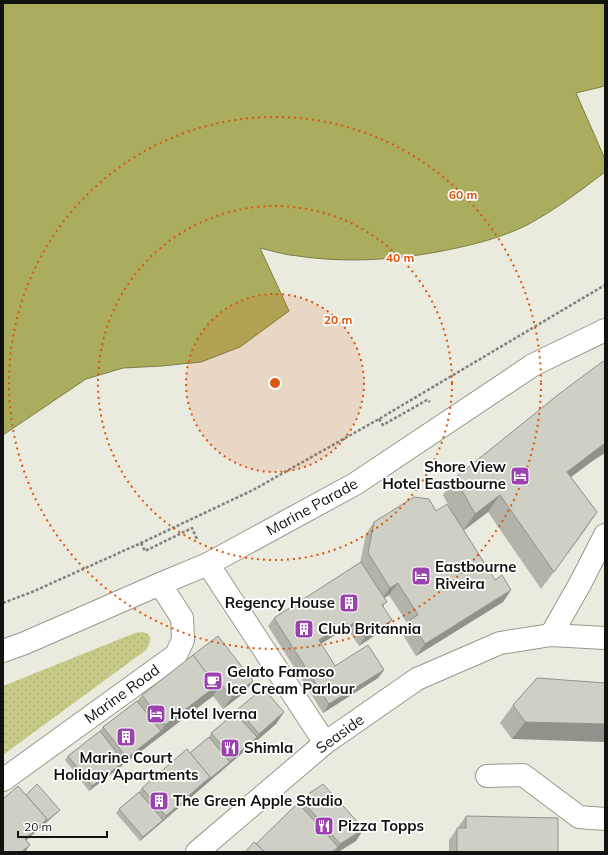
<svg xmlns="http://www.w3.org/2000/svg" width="608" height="855" font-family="Mulish,sans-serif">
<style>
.green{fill:url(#green-dots)}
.water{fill:#aaac5e;stroke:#7c7e46}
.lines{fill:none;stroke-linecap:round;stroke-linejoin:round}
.minor-casing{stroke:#98998e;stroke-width:24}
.major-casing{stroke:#98998e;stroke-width:24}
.path{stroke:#81817a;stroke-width:2.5;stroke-dasharray:3 2;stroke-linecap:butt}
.minor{stroke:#fff;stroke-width:22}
.major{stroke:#fff;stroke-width:22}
.wall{fill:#b2b3a9}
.shaded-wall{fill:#91928a}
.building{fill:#cfd0c5;stroke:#91928a}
.ring{fill:none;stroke:#dd550c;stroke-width:2;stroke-dasharray:2 4}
.labels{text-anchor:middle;stroke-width:3.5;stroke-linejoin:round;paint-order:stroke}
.poi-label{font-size:15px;font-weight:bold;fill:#12120e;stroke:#fff;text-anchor:start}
.street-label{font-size:15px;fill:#12120e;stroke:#fff}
.centre{fill:#dd550c;stroke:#fff;stroke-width:2}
.ring-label{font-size:12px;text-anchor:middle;font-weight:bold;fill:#dd550c;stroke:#fff;stroke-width:3.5;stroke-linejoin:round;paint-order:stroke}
</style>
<defs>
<pattern id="green-dots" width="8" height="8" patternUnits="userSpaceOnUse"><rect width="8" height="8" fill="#c7c987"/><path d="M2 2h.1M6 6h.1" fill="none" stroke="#aaac73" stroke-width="1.8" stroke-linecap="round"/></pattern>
</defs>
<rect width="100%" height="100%" fill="#eaeadf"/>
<path class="green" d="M142 632 148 634C152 639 149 645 146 650L3 755V686L135 633Z"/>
<path class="water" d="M3 3H605V86L576 93 605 159V172C580 191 555 210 527 225 499 239 468 246 437 252 392 260 345 263 298 256 285 255 273 251 260 248L289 311 240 347 201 362 162 366 123 368 86 379 3 435Z"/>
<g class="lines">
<g class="minor-casing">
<g id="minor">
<path d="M208 564 325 743"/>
<path d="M551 635 581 582 605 535"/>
<path d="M487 776 523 775 579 817 605 819"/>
<path d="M3 780 176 655 183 640 182 618 160 584"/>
</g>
</g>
<g class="major-casing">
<g id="major">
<path d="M3 651 25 643 160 584 208 564 355 484 533 365 605 330"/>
<path d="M197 852 325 743 417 679 500 643 551 635 605 638"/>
</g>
</g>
<g class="path">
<path d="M379 419 383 425 427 400H428L430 402"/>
<path d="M141 543 145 551 192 528 197 539"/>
<path d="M3 603 32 592 141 543 253 490 379 419 605 285"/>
</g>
<use href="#minor" class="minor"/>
<use href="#major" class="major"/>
</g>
<g class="wall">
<path d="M591 462 571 477 597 512 541 589 488 512 464 530 495 580 511 590 503 602 416 656 401 632 407 623 389 595 384 598V607L386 628 359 646 349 631 342 635 340 632 321 643 335 666 384 670 378 678 323 713 268 626 274 618 360 563 366 534 374 522 436 511 451 510 443 495 455 478Z"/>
<path d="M193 655 253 681 244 693 223 709 213 696 89 791 65 760 68 756 100 731 103 727 137 701 142 695Z"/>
<path d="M605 683 512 739 500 723 513 705Z"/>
<path d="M238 709 284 712 276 724 140 841 116 813 119 809 139 792 142 788 190 753 209 737 211 733 235 713Z"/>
<path d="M301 799 356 841 338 852H245L256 844 298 803Z"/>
<path d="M466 816 558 852H449V840Z"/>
</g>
<g class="shaded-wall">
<path d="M605 443V453L591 462 555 489 567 472Z"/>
<path d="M500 495 488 512 463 531 475 514Z"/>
<path d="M597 512 585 530 541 589 554 572Z"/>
<path d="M398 583 389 595 381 600 390 588Z"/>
<path d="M511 590 503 602 416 656 425 644Z"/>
<path d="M392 620 386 628 359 646 365 637Z"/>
<path d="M355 622 349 631 342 635 348 627Z"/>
<path d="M346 623 340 632 313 649 319 640Z"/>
<path d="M384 670 378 678 323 713 329 704Z"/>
<path d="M253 681 244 693 223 709 232 697Z"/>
<path d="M221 684 213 696 89 791 92 786 124 762 127 758 161 731 165 725 216 686Z"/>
<path d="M284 712 276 724 140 841 143 837 163 820 166 816 210 777 230 762 233 758 257 737 259 734Z"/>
<path d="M525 722 605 724V742L512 739Z"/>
<path d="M60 810 56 814 19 847 25 839 47 819Z"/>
<path d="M364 829 356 841 338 852H335L340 844Z"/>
<path d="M30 845 25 852H21Z"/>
</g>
<g class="building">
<path d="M605 361V443L567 472 597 512 554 572 500 495 475 514 455 478 559 394 602 362Z"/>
<path d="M414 497 429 499 436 511 447 504 495 580 502 575 511 590 425 644 410 620 418 615 398 583 390 588 368 553 374 522Z"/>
<path d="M361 562 387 602 382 605 392 620 365 637 355 622 348 627 346 623 319 640 335 666 368 645 384 670 329 704 274 618Z"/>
<path d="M218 636 253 681 232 697 221 684 215 689 216 686 193 655Z"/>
<path d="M193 655 216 686 165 725 142 695Z"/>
<path d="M537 678 605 683V724L525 722 513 705Z"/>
<path d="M263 688 284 712 259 734 238 709Z"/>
<path d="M137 701 161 731 127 758 103 727Z"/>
<path d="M235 713 257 737 233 758 211 733Z"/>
<path d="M100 731 124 762 92 786 68 756Z"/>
<path d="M209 737 230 762 207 781 210 777 190 753Z"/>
<path d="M187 749 210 777 166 816 142 788Z"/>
<path d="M37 784 60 810 44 823 47 819 26 795Z"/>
<path d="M323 784 364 829 340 844 301 799Z"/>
<path d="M18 786 47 819 25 839 30 845 21 852H3V799Z"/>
<path d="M139 792 163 820 143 837 119 809Z"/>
<path d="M298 803 338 847 332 852H265L256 844Z"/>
<path d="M466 816 558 818V852H457V828H466Z"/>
<path d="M254 842 265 852H245Z"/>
</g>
<circle cx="275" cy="383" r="89" fill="#dd550c" fill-opacity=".12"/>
<g class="ring">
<circle cx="275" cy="383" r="89"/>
<circle cx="275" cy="383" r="177"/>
<circle cx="275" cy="383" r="266"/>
</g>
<defs>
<g id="hotel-square" transform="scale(1)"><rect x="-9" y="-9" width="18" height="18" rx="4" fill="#9a42ae" stroke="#fff"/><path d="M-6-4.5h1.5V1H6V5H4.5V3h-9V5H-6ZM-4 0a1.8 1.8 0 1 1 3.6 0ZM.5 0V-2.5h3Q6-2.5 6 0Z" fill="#fff"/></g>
<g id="building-square" transform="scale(1)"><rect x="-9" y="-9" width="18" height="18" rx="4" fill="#9a42ae" stroke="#fff"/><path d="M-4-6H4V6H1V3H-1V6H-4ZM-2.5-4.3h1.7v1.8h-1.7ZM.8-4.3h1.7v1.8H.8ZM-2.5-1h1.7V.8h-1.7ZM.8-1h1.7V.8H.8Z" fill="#fff"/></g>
<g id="cafe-square" transform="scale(1)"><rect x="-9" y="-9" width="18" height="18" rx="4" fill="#9a42ae" stroke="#fff"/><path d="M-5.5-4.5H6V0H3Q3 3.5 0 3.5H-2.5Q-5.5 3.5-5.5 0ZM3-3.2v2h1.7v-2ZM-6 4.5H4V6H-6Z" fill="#fff"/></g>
<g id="restaurant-square" transform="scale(1)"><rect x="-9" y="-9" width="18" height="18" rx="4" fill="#9a42ae" stroke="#fff"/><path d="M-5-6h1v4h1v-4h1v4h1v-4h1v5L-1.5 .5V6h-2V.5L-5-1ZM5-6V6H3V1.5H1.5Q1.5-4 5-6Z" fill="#fff"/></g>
</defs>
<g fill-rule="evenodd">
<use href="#hotel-square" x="520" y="476"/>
<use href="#hotel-square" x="421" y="576"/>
<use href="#building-square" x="349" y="603"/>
<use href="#building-square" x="304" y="629"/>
<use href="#cafe-square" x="213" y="681"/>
<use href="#hotel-square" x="156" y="714"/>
<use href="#building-square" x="126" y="737"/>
<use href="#restaurant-square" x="230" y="748"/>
<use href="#building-square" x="159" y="801"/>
<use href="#restaurant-square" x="324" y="826"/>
</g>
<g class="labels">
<g class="poi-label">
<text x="506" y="472" text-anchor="end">Shore View<tspan x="506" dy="17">Hotel Eastbourne</tspan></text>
<text x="435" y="572">Eastbourne<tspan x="435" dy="17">Riveira</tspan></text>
<text x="335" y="608" text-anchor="end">Regency House</text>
<text x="318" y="634">Club Britannia</text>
<text x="227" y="677">Gelato Famoso<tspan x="227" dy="17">Ice Cream Parlour</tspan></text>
<text x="170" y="719">Hotel Iverna</text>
<text x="244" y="753">Shimla</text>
<text x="126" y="763" text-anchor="middle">Marine Court<tspan x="126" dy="17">Holiday Apartments</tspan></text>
<text x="173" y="806">The Green Apple Studio</text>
<text x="338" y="831">Pizza Topps</text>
</g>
<g class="street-label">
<text transform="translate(312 507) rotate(-29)" y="5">Marine Parade</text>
<text transform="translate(122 694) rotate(-36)" y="5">Marine Road</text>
<text transform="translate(340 734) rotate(-36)" y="5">Seaside</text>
</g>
</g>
<circle cx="275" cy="383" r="6" class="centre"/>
<g class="ring-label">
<text x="463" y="199">60 m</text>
<text x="400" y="262">40 m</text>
<text x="338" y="324">20 m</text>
</g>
<rect width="608" height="855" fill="none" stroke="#12120e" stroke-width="8"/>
<path d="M18 831v6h89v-6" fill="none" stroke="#12120e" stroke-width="2"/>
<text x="24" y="831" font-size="12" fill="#12120e" stroke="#ffffff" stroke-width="3" paint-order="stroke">20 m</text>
</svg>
